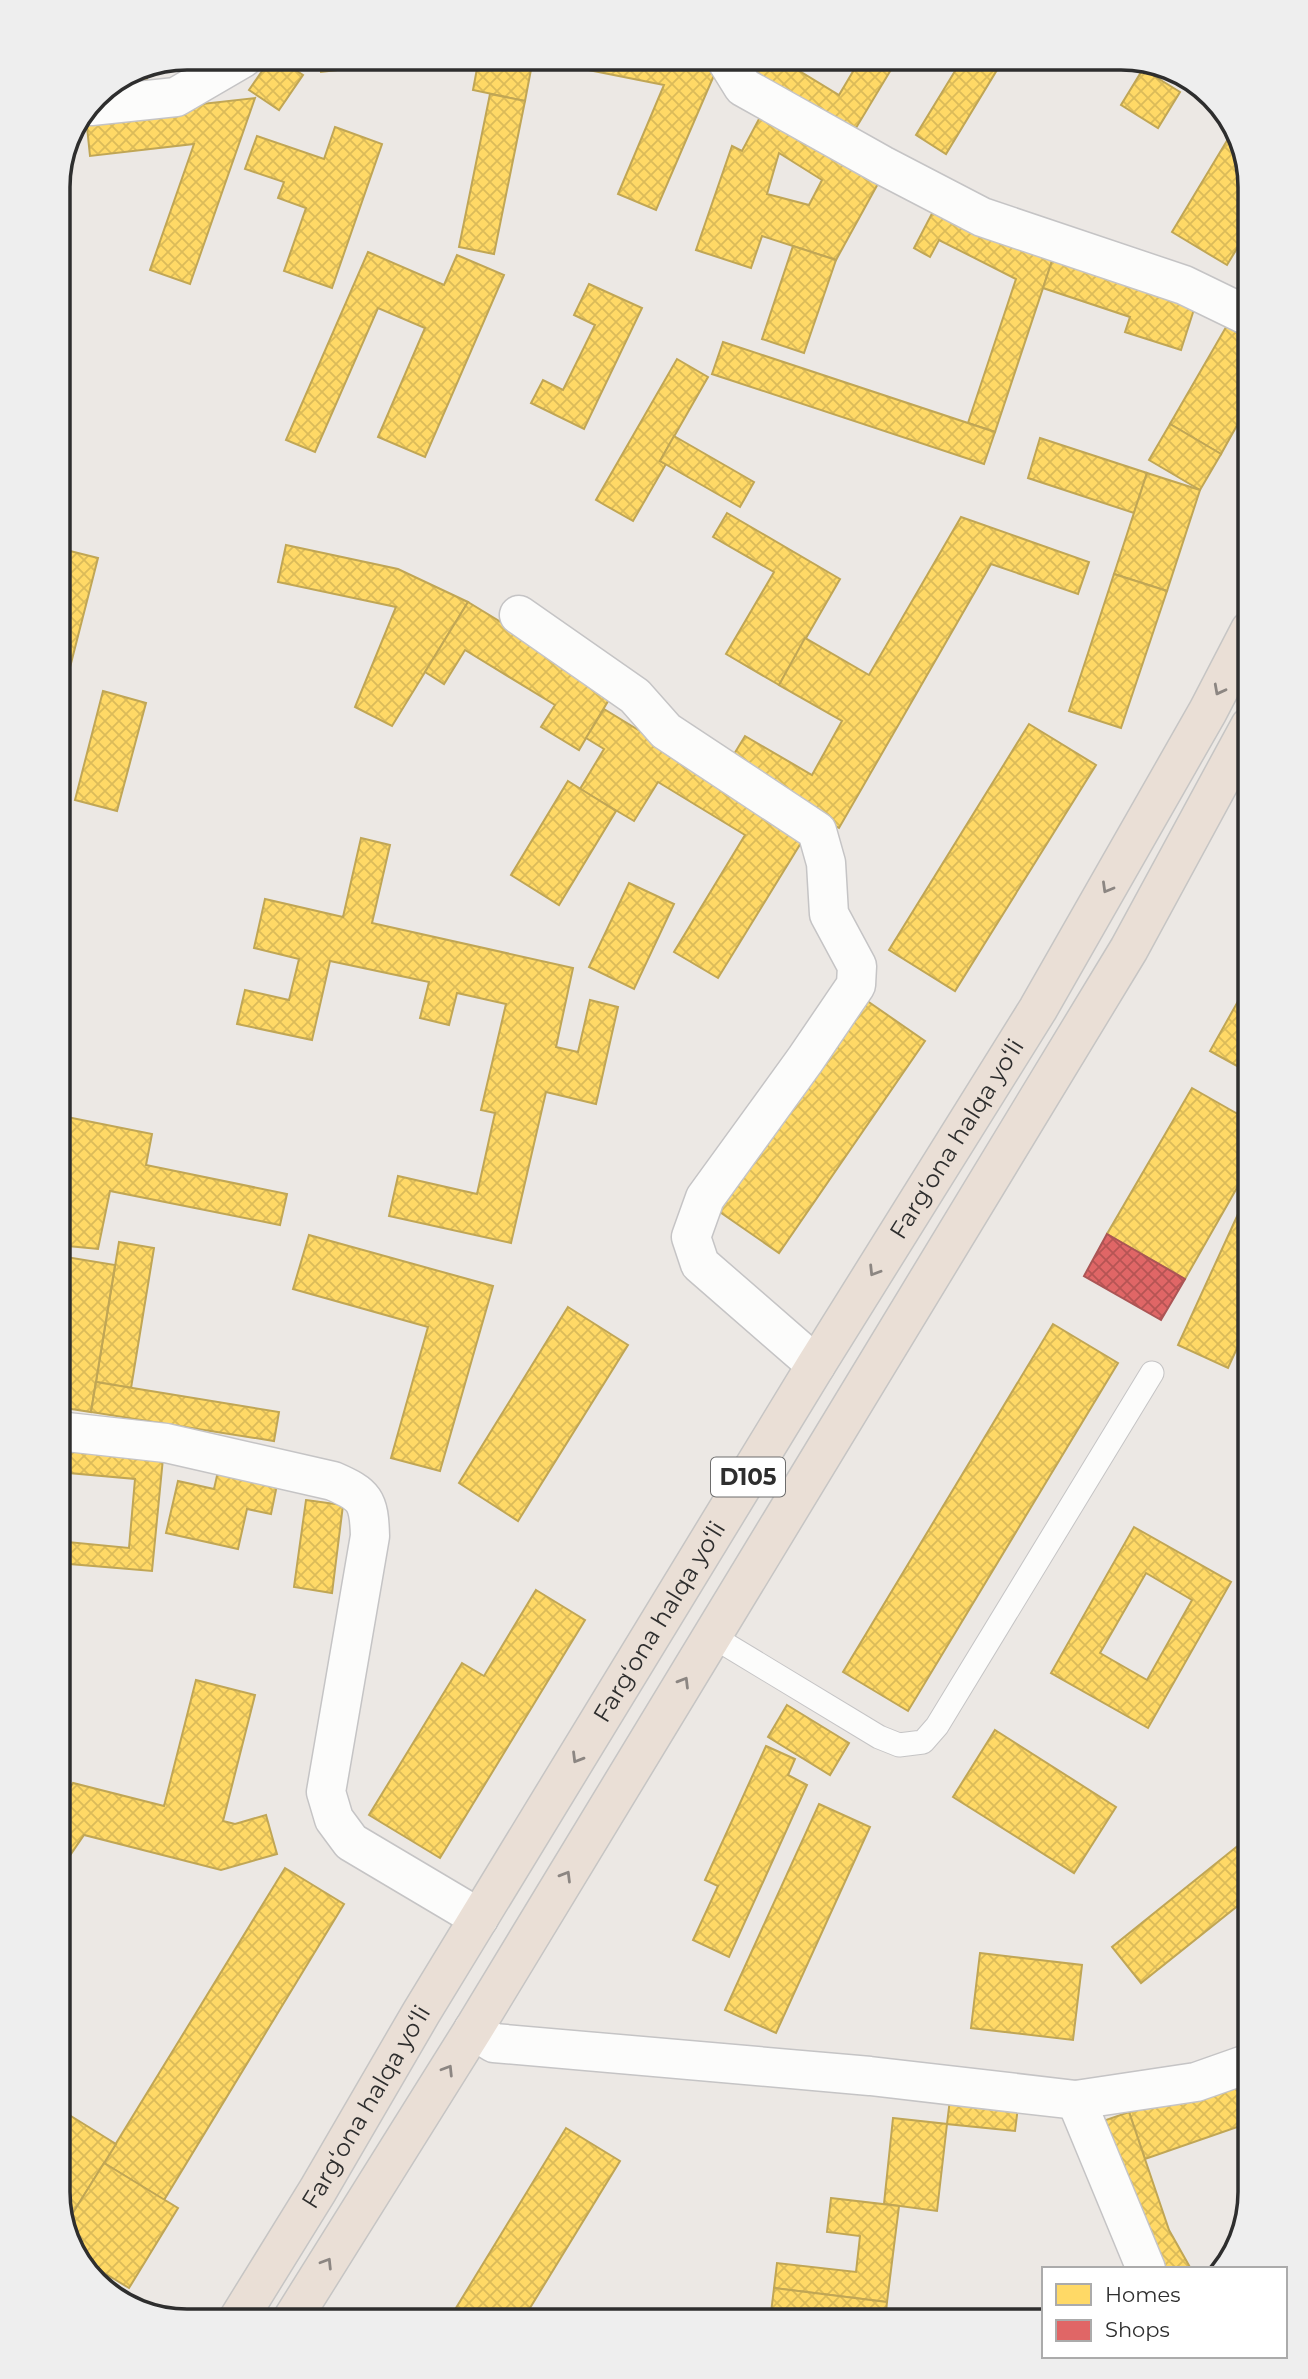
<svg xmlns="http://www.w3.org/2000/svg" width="1308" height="2379" font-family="Montserrat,sans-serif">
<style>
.homes{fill:url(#homes-cross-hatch);stroke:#c0a655;stroke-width:2;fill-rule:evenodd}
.shops{fill:url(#shops-cross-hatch);stroke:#ab5555;stroke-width:2}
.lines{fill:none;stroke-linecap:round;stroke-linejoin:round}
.lane-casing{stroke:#c5c4c5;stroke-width:25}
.street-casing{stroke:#c5c4c5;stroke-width:41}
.highway-casing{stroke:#c6c5c4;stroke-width:41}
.lane{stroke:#fcfcfb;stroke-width:23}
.street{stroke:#fcfcfb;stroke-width:38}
.highway{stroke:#eadfd6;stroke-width:38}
.oneway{stroke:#8c8682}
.labels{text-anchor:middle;stroke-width:7;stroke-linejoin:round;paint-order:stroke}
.shield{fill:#fff;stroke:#6d6d6d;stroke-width:2}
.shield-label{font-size:23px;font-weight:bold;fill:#2e2e2e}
.street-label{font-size:24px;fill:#2e2e2e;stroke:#fff}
.rim{fill:none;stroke:#2e2e2e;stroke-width:3.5}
</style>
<defs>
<pattern id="homes-cross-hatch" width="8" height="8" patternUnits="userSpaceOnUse" patternTransform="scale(1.75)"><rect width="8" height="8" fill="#ffd966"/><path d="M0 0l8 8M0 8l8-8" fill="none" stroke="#dbbb59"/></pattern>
<pattern id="shops-cross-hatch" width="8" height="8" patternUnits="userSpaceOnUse" patternTransform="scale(1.75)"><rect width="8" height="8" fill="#e06666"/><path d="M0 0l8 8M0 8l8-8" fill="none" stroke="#b65454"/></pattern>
</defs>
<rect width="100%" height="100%" fill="#ece8e4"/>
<g class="homes">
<path d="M271 58H277L303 75 279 110 249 90Z"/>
<path d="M319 58H416V61L321 72Z"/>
<path d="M479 58H713L721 59 656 210 618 194 664 85 533 59 525 101 473 90Z"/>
<path d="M760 58H778L839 95 861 58H898L853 133 752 72Z"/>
<path d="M963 58H989L1000 65 946 154 916 135Z"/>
<path d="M147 66V84L114 83 138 67Z"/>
<path d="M1143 69 1180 92 1158 128 1121 105Z"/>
<path d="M490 94 525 101 494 254 459 247Z"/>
<path d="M255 98 190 284 150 270 194 144 90 156 86 117Z"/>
<path d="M766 106 880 180 836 260 762 236 751 268 696 250 732 146 742 151ZM779 153 822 180 809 205 767 194Z"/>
<path d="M335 127 382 144 332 288 284 271 306 208 278 198 284 182 245 169 257 136 324 159Z"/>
<path d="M1234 129 1240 137 1250 187V227L1227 265 1172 232Z"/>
<path d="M939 200 1054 255 995 432 968 423 1016 279 939 240 930 257 914 248Z"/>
<path d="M793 246 836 260 804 353 762 339Z"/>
<path d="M368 252 444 285 457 255 504 275 425 457 378 437 425 328 378 308 315 452 286 440Z"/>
<path d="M1054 255 1196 303 1181 350 1125 332 1130 317 1043 288Z"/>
<path d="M589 284 642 308 584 429 531 403 543 380 563 390 595 325 574 315Z"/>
<path d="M1233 315 1250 325V402L1221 454 1170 424Z"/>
<path d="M723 342 995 432 984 464 712 374Z"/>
<path d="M677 359 708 377 660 461 666 464 633 521 596 500Z"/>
<path d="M1170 424 1221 454 1200 490 1149 460Z"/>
<path d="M674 436 754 482 740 507 660 461Z"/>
<path d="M1040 438 1147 473 1134 513 1028 478Z"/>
<path d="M1147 473 1200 490 1167 591 1114 574Z"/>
<path d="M727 513 840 579 779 685 726 654 774 572 713 537Z"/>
<path d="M961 517 1089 562 1078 594 991 564 839 828 728 764 745 736 812 775 842 721 779 685 805 638 869 675Z"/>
<path d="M286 545 398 569 468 602 392 726 355 707 396 607 278 582Z"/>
<path d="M58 548 98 558 58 714Z"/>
<path d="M1114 574 1167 591 1121 728 1069 711Z"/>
<path d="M468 602 614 691 579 750 541 727 555 705 465 650 444 684 425 672Z"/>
<path d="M103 691 146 703 117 811 75 800Z"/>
<path d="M604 709 807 833 718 978 674 952 745 835 658 782 634 821 580 789 604 749 586 738Z"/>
<path d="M1029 724 1096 765 955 991 889 950Z"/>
<path d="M568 781 616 811 559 905 511 875Z"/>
<path d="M361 838 390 845 372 923 573 968 556 1047 578 1052 590 1000 618 1007 596 1104 546 1092 511 1243 389 1216 398 1176 477 1194 495 1113 481 1110 506 1004 457 993 449 1025 420 1018 429 982 330 961 312 1040 237 1024 245 990 289 1000 299 959 254 948 265 899 343 917Z"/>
<path d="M629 883 674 904 634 989 589 967Z"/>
<path d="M1250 980V1067L1248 1072 1210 1051Z"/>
<path d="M863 998 925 1041 779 1253 717 1210Z"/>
<path d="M1192 1088 1250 1121V1165L1185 1279 1107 1234Z"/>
<path d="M62 1116 152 1134 146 1165 287 1194 280 1225 110 1191 98 1249 58 1245V1138Z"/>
<path d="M1250 1188V1320L1228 1368 1178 1345Z"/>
<path d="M309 1235 493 1286 440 1471 391 1458 428 1327 293 1289Z"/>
<path d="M119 1242 154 1248 131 1388 96 1382Z"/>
<path d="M60 1256 115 1265 91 1412 58 1407V1268Z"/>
<path d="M568 1307 628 1345 518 1521 459 1483Z"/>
<path d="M1053 1324 1118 1363 908 1711 843 1672Z"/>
<path d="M96 1382 279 1412 274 1441 91 1412Z"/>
<path d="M58 1439 164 1448 152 1571 58 1563V1541L129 1548 135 1479 58 1472Z"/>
<path d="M219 1467 278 1480 271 1514 247 1509 238 1549 166 1533 178 1481 214 1489Z"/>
<path d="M306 1500 343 1505 332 1593 294 1587Z"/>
<path d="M1134 1527 1231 1582 1148 1728 1051 1673ZM1146 1573 1192 1600 1147 1680 1100 1653Z"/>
<path d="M536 1590 585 1620 440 1858 369 1815 462 1663 484 1676Z"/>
<path d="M196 1680 255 1695 223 1821 235 1824 266 1815 277 1854 221 1870 84 1835 58 1873V1805L73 1783 164 1806Z"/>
<path d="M787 1705 849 1743 830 1775 768 1737Z"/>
<path d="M995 1730 1116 1807 1074 1873 953 1797Z"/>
<path d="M766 1746 795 1759 788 1775 807 1785 729 1957 693 1940 718 1886 705 1880Z"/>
<path d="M819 1804 870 1827 776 2033 725 2010Z"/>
<path d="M1250 1836V1896L1141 1983 1112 1947Z"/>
<path d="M285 1868 344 1904 164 2200 104 2163Z"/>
<path d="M980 1953 1082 1965 1073 2040 971 2028Z"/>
<path d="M1250 2070V2156L1240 2126 1145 2159 1129 2112Z"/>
<path d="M951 2091 1019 2099 1015 2131 947 2124Z"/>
<path d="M58 2108 116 2144 71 2216 61 2210 58 2192Z"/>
<path d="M1129 2112 1169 2230 1191 2269H1159L1103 2121Z"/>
<path d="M893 2118 947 2124 937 2211 884 2204Z"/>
<path d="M566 2128 620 2161 522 2321H448Z"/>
<path d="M104 2163 178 2208 129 2288 83 2260 68 2242 61 2210 71 2216Z"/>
<path d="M831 2198 899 2206 887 2302 774 2288 777 2263 856 2272 860 2236 827 2232Z"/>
<path d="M774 2288 887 2302 885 2321H770Z"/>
<path d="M696 2314 750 2320V2321H696Z"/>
</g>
<path class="shops" d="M1107 1234 1185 1279 1161 1320 1084 1276Z"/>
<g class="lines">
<g class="lane-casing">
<path id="lane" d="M712 1636 879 1737 899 1745 923 1742 937 1726 1152 1373"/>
</g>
<g class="street-casing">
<g id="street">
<path d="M725 58 743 87 882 165 982 217 1184 285 1250 317"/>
<path d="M91 106 176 97 243 58"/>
<path d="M519 615 635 696 666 731 817 831 826 863 829 914 857 966 856 985 805 1060 705 1198 691 1237 700 1264 816 1365"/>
<path d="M58 1431 166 1443 333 1481C365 1495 369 1500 370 1536L326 1792 334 1819 351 1842 479 1918"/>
<path d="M473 2030 494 2043 870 2076 1076 2100 1196 2082 1250 2063"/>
<path d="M1076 2100 1146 2269"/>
</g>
</g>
<g class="highway-casing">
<g id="highway">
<path id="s1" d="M237 2321 318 2190 421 2013 816 1365 1038 1009 1208 711 1250 630"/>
<path d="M291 2321 473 2030 1129 949 1250 726"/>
</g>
</g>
<use href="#lane" class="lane"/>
<use href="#street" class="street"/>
<use href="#highway" class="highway"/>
</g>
<defs><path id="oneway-chevron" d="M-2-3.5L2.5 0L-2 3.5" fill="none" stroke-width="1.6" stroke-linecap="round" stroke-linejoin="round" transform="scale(1.75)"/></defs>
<g class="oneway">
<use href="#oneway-chevron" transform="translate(1219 690) rotate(118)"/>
<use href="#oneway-chevron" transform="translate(1107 888) rotate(120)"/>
<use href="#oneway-chevron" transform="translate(874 1271) rotate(122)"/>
<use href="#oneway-chevron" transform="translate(684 1682) rotate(-59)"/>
<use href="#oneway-chevron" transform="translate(577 1758) rotate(121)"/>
<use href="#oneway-chevron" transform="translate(566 1876) rotate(-59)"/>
<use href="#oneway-chevron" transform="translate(448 2070) rotate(-58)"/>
<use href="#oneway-chevron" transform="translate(327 2263) rotate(-58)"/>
</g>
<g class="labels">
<rect class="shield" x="711" y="1457.5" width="74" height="39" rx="5"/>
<g class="shield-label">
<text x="748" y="1485">D105</text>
</g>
<g class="street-label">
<text dy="8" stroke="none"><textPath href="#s1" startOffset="1384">Farg‘ona halqa yo‘li</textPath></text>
<text dy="8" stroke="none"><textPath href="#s1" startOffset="817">Farg‘ona halqa yo‘li</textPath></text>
<text dy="8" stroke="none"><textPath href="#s1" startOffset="250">Farg‘ona halqa yo‘li</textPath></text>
</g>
</g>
<path d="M0 0H1308V2379H0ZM187 70H1121A117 117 0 0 1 1238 187V2192A117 117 0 0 1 1121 2309H187A117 117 0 0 1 70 2192V187A117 117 0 0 1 187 70Z" fill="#eee" fill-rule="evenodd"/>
<path class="rim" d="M187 70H1121A117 117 0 0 1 1238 187V2192A117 117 0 0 1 1121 2309H187A117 117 0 0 1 70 2192V187A117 117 0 0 1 187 70Z"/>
<rect x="1042" y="2267" width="245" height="91" fill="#ffffff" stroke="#ababab" stroke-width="2"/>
<rect x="1056" y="2284" width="35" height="21" fill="#ffd966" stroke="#ababab" stroke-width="2"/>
<text x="1105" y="2302" font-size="21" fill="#2e2e2e">Homes</text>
<rect x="1056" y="2320" width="35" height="21" fill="#e06666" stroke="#ababab" stroke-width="2"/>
<text x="1105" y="2337" font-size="21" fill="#2e2e2e">Shops</text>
</svg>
